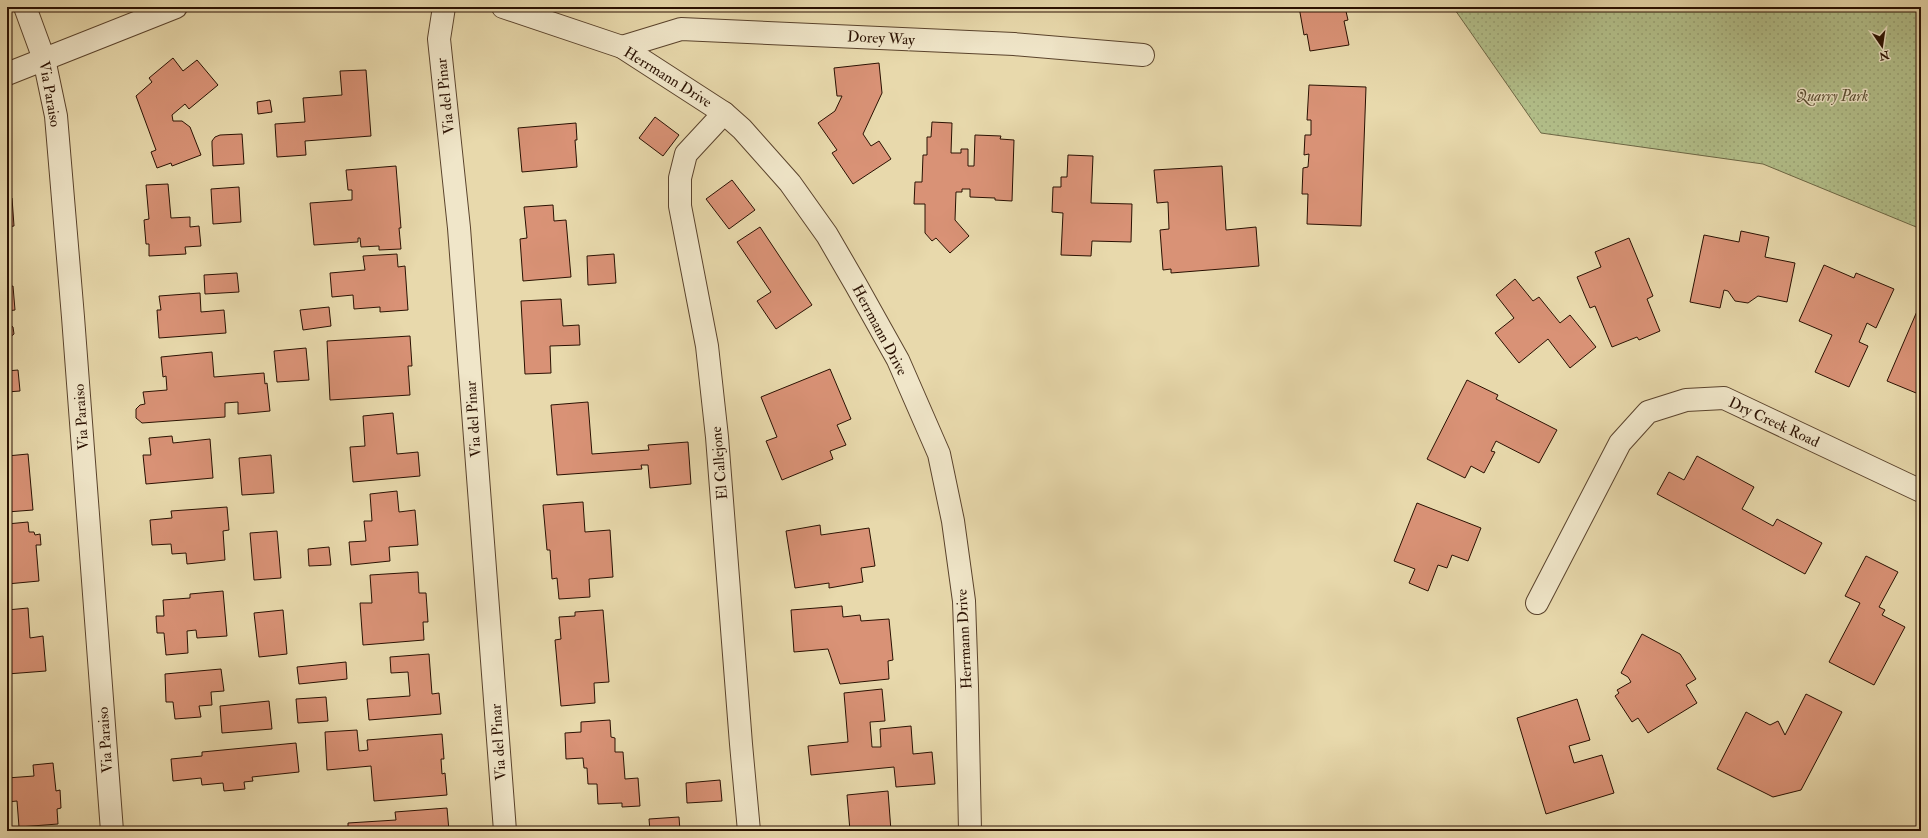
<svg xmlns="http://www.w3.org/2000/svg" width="1928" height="838" font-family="'IM FELL Double Pica',serif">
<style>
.park{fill:url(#park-dots);stroke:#6e6846}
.building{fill:#d99276;stroke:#2a1102}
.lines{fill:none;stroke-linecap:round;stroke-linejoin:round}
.minor-casing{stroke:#5a432c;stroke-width:24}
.minor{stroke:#f0e6c9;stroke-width:22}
.labels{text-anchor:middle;stroke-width:3;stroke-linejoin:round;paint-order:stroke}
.street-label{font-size:15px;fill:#2a1102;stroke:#f0e6c9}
.park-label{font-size:15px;font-style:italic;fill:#5a4e32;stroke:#f0e6c9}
</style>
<defs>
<pattern id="park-dots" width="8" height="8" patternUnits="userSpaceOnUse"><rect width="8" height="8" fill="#b3c08b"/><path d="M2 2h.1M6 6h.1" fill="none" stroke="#9aa476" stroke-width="1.8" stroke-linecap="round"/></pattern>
</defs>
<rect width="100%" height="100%" fill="#e8d9ac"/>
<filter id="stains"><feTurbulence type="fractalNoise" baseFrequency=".005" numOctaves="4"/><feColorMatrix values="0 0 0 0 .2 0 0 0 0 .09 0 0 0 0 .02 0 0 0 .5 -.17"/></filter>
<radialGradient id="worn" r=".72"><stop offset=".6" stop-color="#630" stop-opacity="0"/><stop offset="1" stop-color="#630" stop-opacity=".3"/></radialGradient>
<path class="park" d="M1453 7H1921V229L1763 164 1541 133Z"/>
<g class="building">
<path d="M1299 7H1345L1348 20 1344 21 1349 45 1310 51 1307 34 1304 35Z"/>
<path d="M173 58 183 71 197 60 218 85 189 109 185 104 172 115 173 121H182L190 127 201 155 172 166 171 163 157 168 151 152 156 150 136 96 152 82 149 78Z"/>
<path d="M879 63 882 93 863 134 871 146 879 141 891 159 853 184 832 153 837 150 818 123 835 111 842 96H837L834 68Z"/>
<path d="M366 70 371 136 305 141 306 155 277 157 275 124 305 122 303 98 342 95 340 71Z"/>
<path d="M1309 85 1366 87 1361 226 1307 224 1308 194H1302L1303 168 1308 167 1309 154 1304 155 1305 135H1311V120H1307Z"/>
<path d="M270 100 272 112 258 114 257 102Z"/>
<path d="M655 117 679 135 663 156 639 138Z"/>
<path d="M932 122 952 123 951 153H961V149H968V166H974L975 135 1001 136 1000 139 1014 140 1012 201 995 200V198L970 197V189H962V192H956L955 220 969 236 950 253 936 238 932 241 925 233V204H914L915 182H922L923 155H927V137H931Z"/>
<path d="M576 123 577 140H575L577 167 522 172 518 128Z"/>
<path d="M242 134 244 164 213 166 212 145V141L215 137 220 135Z"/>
<path d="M1068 155 1093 156 1091 203 1132 204 1131 242 1092 241 1091 256 1061 255 1063 213 1052 212 1053 187H1061V177H1067Z"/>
<path d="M396 166 401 228H399L401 249 379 250V246L361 247 360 238H358V242L314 245 310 203 352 200V190H348L346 170Z"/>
<path d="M1222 166 1226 230 1256 227 1259 266 1171 273V269L1163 270 1160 230 1169 229 1168 202 1157 203 1154 170Z"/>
<path d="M732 180 755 210 729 229 706 199Z"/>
<path d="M168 184 171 218 190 217V227L199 226 201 246 185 247 186 254 149 256V244H146L144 220 149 219 146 185Z"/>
<path d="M239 187 241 222 213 224 211 189Z"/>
<path d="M7 198H12L14 226 7 227Z"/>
<path d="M553 205 554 221 566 220 571 277 523 281 520 239 527 238 524 207Z"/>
<path d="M760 227 812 305 776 329 757 301 771 292 737 242Z"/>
<path d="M1741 231 1769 237 1765 257 1795 263 1787 302 1758 296 1748 303 1735 301 1728 291 1724 290 1720 308 1690 302 1704 235 1739 242Z"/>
<path d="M1629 238 1653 296 1647 299 1660 331 1639 340 1637 337 1612 347 1595 306 1590 308 1577 277 1601 267 1595 252Z"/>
<path d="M397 254 398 267 405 266 408 310 380 312V307L354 309 353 295 332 297 330 273 365 270 363 256Z"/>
<path d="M614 254 616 283 588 285 587 256Z"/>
<path d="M1824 265 1854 278 1856 273 1894 289 1876 328 1867 323 1859 342 1868 346 1849 387 1815 372 1832 335 1799 321Z"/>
<path d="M237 273 239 292 205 294 204 275Z"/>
<path d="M1515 279 1533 301 1539 297 1560 323 1570 315 1596 347 1570 368 1548 339 1519 363 1495 333 1514 318 1496 295Z"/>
<path d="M13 286 15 310 7 311V287Z"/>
<path d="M200 293 201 312 224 310 226 333 159 338 157 310H161L159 296Z"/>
<path d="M561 299 563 326 579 325 580 345 550 346 551 373 525 374 521 301Z"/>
<path d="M1921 302V395L1887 381Z"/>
<path d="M329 307 331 326 303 330 300 310Z"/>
<path d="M7 323 13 327 14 334 9 338 7 339Z"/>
<path d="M410 336 412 366H408L410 395 330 400 327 341Z"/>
<path d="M306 348 309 380 277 382 274 351Z"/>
<path d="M212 352 214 377 264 373 265 384 267 383 270 411 238 414V402L225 403V417L142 423 136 418V409L140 405 145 404 143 392 167 390 166 376 163 377 161 357Z"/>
<path d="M830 369 851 419 837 425 846 445 830 451 833 459 782 480 766 441 777 437 761 397Z"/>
<path d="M18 370 20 391 7 392V371Z"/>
<path d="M1467 380 1498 395 1496 399 1557 430 1539 463 1496 441 1491 451 1495 452 1484 473 1471 466 1465 478 1427 459Z"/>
<path d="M588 402 592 454 649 450 648 445 688 442 691 484 650 488 648 465H641L642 469 557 475 551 405Z"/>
<path d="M393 413 397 454 418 452 420 476 353 482 350 447 365 446 363 416Z"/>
<path d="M172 436 173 443 210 439 213 478 146 484 143 455H151L149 438Z"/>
<path d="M28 454 33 510 7 512V456Z"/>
<path d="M271 455 274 493 242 495 239 458Z"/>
<path d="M1697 456 1754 487 1742 509 1773 526 1777 519 1822 543 1805 574 1657 494 1669 472 1684 480Z"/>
<path d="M397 491 399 512 415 510 418 545 389 547 390 561 351 565 349 542 366 541 364 521H372L370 494Z"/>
<path d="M583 502 585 532 610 530 613 577 589 579 590 597 559 599 557 578 552 579 550 550H547L543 505Z"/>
<path d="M1417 503 1481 528 1468 561 1452 555 1447 568 1438 565 1428 591 1409 583 1415 569 1394 561Z"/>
<path d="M227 507 229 530 223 531 225 560 187 564 186 553 172 554 171 544 152 545 150 520 172 518 171 511Z"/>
<path d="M28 522 29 532H34L35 535 40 534 41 545H36L39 581 7 584V524Z"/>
<path d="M820 525 821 535 869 528 875 566 861 568 863 582 829 588V583L795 588 786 531Z"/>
<path d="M277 531 281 578 254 580 250 533Z"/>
<path d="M329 547 331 565 309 566 308 549Z"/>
<path d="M1866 556 1898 572 1879 607 1885 610 1882 615 1905 627 1874 685 1829 662 1860 603 1845 596Z"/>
<path d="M418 572 419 593H426L428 622H423L424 640 363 645 360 603H372L370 575Z"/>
<path d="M223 591 227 636 197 638 196 630 187 631 188 653 166 655 164 633H157L156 616H164L163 600 190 598V594Z"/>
<path d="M842 606 843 617 860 615 861 621 889 619 893 660 888 661 889 679 840 684 828 649 794 652 791 610Z"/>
<path d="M28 608 30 638 43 636 46 671 7 674V610Z"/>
<path d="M283 610 287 654 259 657 254 613Z"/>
<path d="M603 610 609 682 594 683 595 703 561 706 555 640 561 639 559 617 575 616V612Z"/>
<path d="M1642 634 1680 654 1696 679 1686 685 1697 703 1648 733 1638 718 1632 722 1615 696 1619 693 1617 690 1631 682 1628 677 1621 673Z"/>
<path d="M429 654 432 694 439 693 441 714 369 720 367 699 410 696 408 672 391 673 390 657Z"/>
<path d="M346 662 347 679 299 684 297 667Z"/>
<path d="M221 669 224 691 211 692 212 705 199 706 201 717 175 719 173 702H166L165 674Z"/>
<path d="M882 689 885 721 870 722 872 747H881L880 729 911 726 913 754 932 752 935 784 896 787 894 767 811 775 808 746 848 742 844 693Z"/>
<path d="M1806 694 1842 712 1801 790 1773 797 1717 769 1746 712 1770 725 1778 721 1785 735Z"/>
<path d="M326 697 328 721 298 723 296 699Z"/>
<path d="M1577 699 1590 740 1569 746 1574 763 1602 755 1614 793 1546 814 1517 718Z"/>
<path d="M269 701 272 729 222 733 220 706Z"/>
<path d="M610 720 611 737 615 738V752H623L625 779 638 778 640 806 622 807V803L598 804 597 784H588L587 768H584L583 758 566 759 565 733 581 732V722Z"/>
<path d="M357 730 359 751 368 750 367 740 442 734 444 759H441L442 774 445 773 447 795 374 801 371 766 327 770 325 732Z"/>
<path d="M296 743 299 772 252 777 253 781 244 782 245 789 224 791 223 783 202 785 201 778 173 781 171 759 202 756V752Z"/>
<path d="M53 763 56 791 60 790 61 808 57 809 58 824 19 827 17 801 7 802V778L34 776 33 765Z"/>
<path d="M720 780 722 801 687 803 686 783Z"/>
<path d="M888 791 891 831H850L847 795Z"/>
<path d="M447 808 449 831H348V823L396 820 395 812Z"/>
<path d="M679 817 680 831H650L649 819Z"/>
<path d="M230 827V831H180Z"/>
</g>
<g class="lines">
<g class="minor-casing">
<g id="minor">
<path d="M25 7 44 59 56 116 73 317 112 831"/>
<path d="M444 7 439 39 459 228 505 831"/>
<path d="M503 7 622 47 724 113 742 129 790 183 827 235 856 285 898 360 939 454 953 521 964 601 967 686 970 831"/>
<path d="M622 47 681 29 1014 44 1143 55"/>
<path d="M7 74 176 7"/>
<path d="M724 113 686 154 680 178V206L707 346 717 437 741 744 749 831"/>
<path d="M1537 603 1620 443 1648 412 1686 400 1724 398 1921 491"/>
</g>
</g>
<use href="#minor" class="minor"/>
</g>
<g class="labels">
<g class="street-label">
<text transform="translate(881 38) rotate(3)" y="5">Dorey Way</text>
<text transform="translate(668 77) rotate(32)" y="5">Herrmann Drive</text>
<text transform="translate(50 94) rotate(80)" y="5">Via Paraiso</text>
<text transform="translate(445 96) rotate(-96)" y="5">Via del Pinar</text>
<text transform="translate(880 330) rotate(62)" y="5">Herrmann Drive</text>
<text transform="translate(81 417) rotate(-94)" y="5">Via Paraiso</text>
<text transform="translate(473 419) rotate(-94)" y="5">Via del Pinar</text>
<text transform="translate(1774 422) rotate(25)" y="5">Dry Creek Road</text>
<text transform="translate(719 463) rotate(-95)" y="5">El Callejone</text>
<text transform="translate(964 639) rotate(-93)" y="5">Herrmann Drive</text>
<text transform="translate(105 740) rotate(-94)" y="5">Via Paraiso</text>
<text transform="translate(498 742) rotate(-94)" y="5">Via del Pinar</text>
</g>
<g class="park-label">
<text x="1832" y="101">Quarry Park</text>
</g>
</g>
<rect width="1928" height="838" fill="none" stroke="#e8d9ac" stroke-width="24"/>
<rect x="8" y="8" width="1912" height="822" fill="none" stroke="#2a1102" stroke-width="2"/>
<rect x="12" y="12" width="1904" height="814" fill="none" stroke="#2a1102"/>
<g transform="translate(1882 46) rotate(167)" stroke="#f0e6c9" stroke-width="3" paint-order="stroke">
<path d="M0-3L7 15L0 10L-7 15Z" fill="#2a1102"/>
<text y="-6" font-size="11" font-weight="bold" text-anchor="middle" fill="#2a1102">N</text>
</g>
<rect width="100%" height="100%" filter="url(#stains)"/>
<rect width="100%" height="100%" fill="url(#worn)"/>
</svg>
